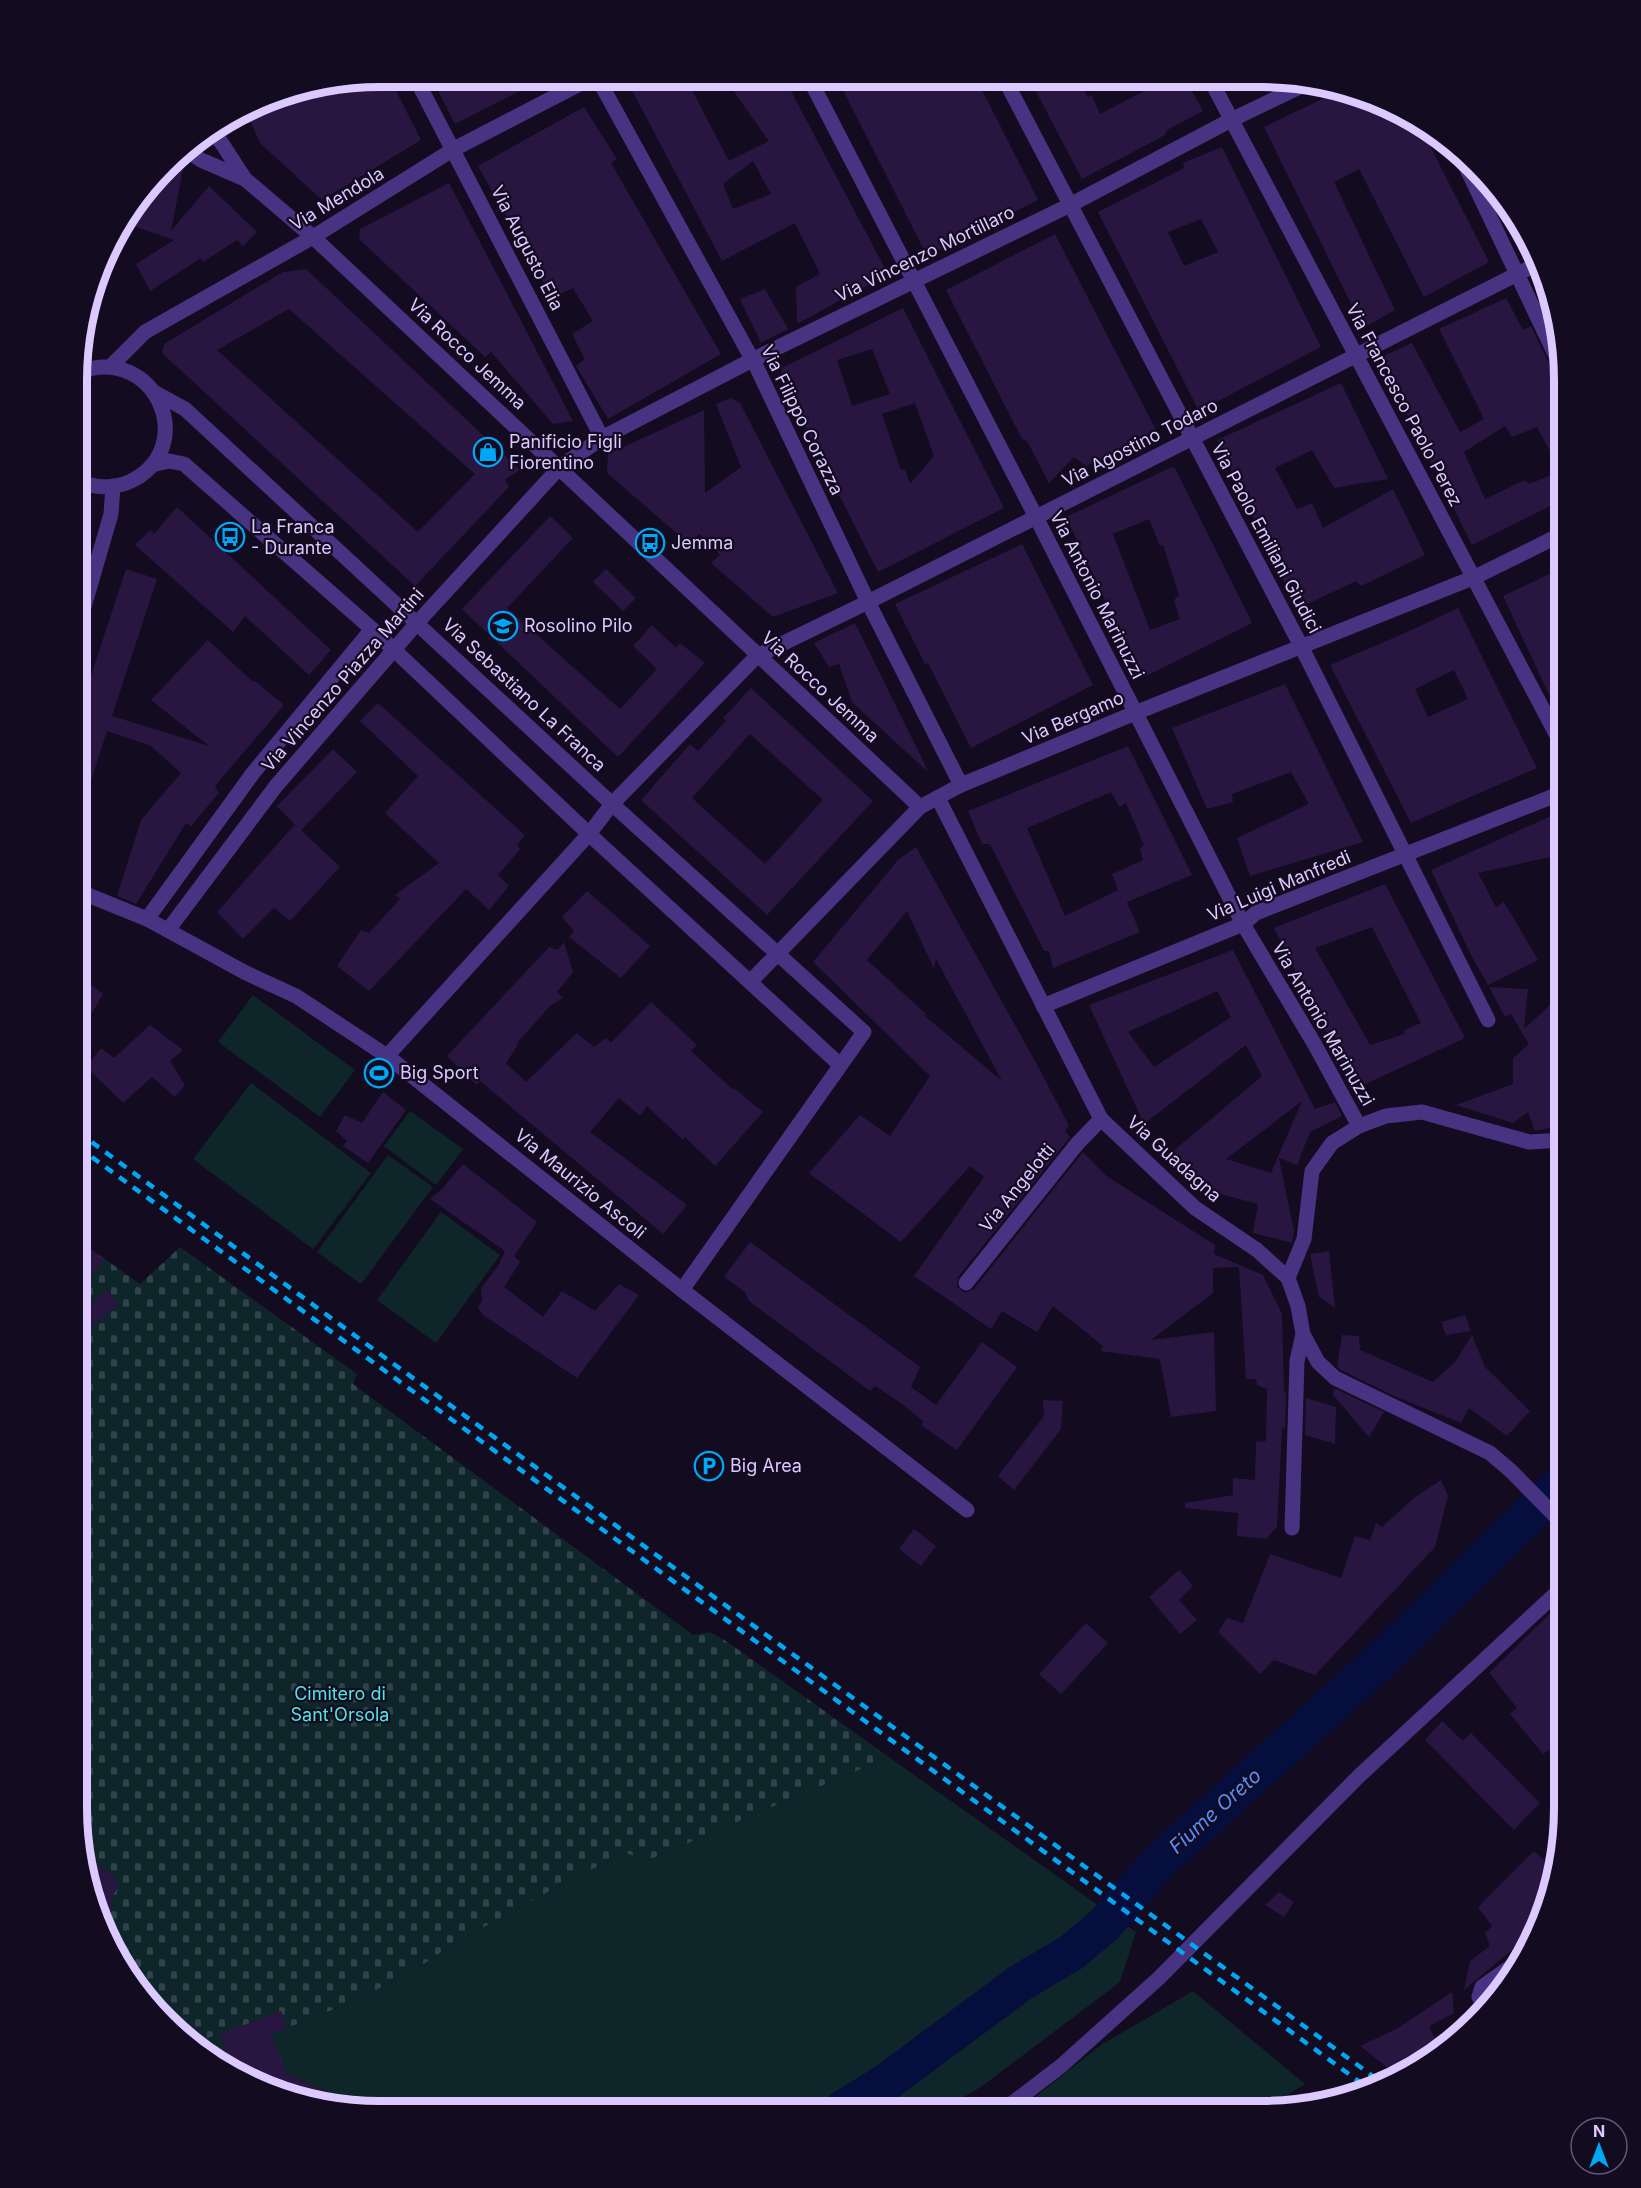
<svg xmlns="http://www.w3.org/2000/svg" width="1641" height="2188" font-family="Inter,sans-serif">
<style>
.green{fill:#0e252a}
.cemetery{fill:url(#cemetery-stones)}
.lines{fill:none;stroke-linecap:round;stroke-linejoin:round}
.river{stroke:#060e3d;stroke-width:38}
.building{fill:#281641;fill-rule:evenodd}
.minor{stroke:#473381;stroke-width:15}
.rail{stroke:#00a7f4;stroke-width:4.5;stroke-dasharray:9 8;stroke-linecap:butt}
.labels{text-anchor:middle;stroke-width:4.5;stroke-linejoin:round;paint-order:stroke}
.street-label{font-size:18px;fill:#dbc9ff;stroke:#130b1f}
.poi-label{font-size:18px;fill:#dbc9ff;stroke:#130b1f;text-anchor:start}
.park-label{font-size:18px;fill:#4fe5e0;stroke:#130b1f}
.water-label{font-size:20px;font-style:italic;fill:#578dff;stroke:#130b1f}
.rim{fill:none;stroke:#dbc9ff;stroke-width:8}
</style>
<defs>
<pattern id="cemetery-stones" width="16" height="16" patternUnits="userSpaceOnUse" patternTransform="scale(1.5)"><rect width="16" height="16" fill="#0e252a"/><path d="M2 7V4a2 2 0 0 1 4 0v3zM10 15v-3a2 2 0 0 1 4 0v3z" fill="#30434a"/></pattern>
</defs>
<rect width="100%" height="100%" fill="#130b1f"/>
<g class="green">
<path d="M253 995 355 1070 320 1117 218 1042Z"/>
<path d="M251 1083 371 1173 313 1249 193 1159Z"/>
<path d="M410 1111 463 1149 436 1185 384 1146Z"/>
<path d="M388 1155 433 1187 361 1284 317 1252Z"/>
<path d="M441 1212 500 1255 436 1343 377 1300Z"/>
<path d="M889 1757 1136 1932 1120 1982 981 2087 939 2111 341 2109 319 2103 324 2091 286 2073 271 2034 352 2002 415 1970 455 1943 566 1882 626 1853 646 1861Z"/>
<path d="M1193 1991 1305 2084 1261 2111H1017L1101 2045Z"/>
<path d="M220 2034 235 2073 211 2060 192 2043Z"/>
</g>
<path class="cemetery" d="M78 1240 140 1284 180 1247 357 1374 353 1384 693 1635 710 1632 726 1641 889 1757 646 1861 626 1853 566 1882 455 1943 415 1970 352 2002 272 2034 286 2073 324 2092 319 2103 264 2088 235 2073 220 2034 192 2043 152 2008 108 1942 87 1886 77 1808Z"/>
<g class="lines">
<path class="river" d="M842 2110 884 2084 1020 1983 1072 1952 1104 1925 1161 1860 1379 1662 1564 1481"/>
</g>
<g class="building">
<path d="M380 76 389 77 421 140 322 200 260 143 247 113 282 93Z"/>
<path d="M431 77H547L455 124Z"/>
<path d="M625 77H720L693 92 729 161 769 141 734 92 731 78H784L888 274 797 324 796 287 820 274 795 223 722 261ZM753 161 771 194 733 209 723 184Z"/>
<path d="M837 78H976L1038 200 927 256Z"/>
<path d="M1029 78 1077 79 1088 97 1092 95 1100 114 1156 85 1153 79H1185L1203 111 1167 130 1165 135 1082 179Z"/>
<path d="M1341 90 1377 100 1419 124 1489 262 1424 297 1359 169 1334 182 1395 310 1363 328 1264 127Z"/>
<path d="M584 107 617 159 611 163 721 354 608 419 576 366 585 359 572 334 593 321 573 288 552 298 478 166Z"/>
<path d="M1222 147 1321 347 1199 411 1098 212 1184 168 1183 163ZM1201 219 1218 252 1184 266 1168 232Z"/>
<path d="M172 162 183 170 171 231 209 186 257 232 243 246 237 240 203 262 201 258 150 291 136 264 174 240 131 225 132 211Z"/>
<path d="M449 183 491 263 573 421 553 424 491 352 485 357 359 239 360 229Z"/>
<path d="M1055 234 1156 430 1086 466 1074 457 1049 483 1027 441 1022 439 946 290Z"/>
<path d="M306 269 520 470 505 479 509 487 415 586 162 353 164 344 283 272ZM289 309 475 474 418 532 217 350Z"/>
<path d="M765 289 788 329 761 343 740 299Z"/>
<path d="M1506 298 1523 330 1531 326 1556 378 1564 383V499L1472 545 1379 358 1412 343 1460 432 1484 419 1439 329ZM1505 426 1512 437 1537 427 1561 471 1529 484 1525 480 1485 499 1464 452Z"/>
<path d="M903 308 1004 508 878 572 780 377 782 368ZM872 349 890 394 852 406 837 360ZM915 403 934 456 910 484 905 469 901 470 882 414Z"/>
<path d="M1341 383 1388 479 1334 488 1312 450 1275 468 1297 509 1312 503 1323 528 1393 489 1425 555 1361 586 1356 581 1297 609 1217 440Z"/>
<path d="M731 398 740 403 838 593 773 617 711 563 720 555 699 534 689 544 607 473 608 454 704 410 705 493 741 467 716 404Z"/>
<path d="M1174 466 1252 623 1142 678 1066 517ZM1149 519 1160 546 1163 545 1179 595 1174 600 1180 619 1150 630 1113 534Z"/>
<path d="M177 507 331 650 309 675 245 616 233 632 135 545 150 530 154 534Z"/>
<path d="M550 516 573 538 507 608 620 709 657 669 633 646 652 625 676 648 680 643 705 663 618 757 462 609Z"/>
<path d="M1022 544 1093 685 971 748 928 663 925 664 895 604Z"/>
<path d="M1564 567V727L1503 596Z"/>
<path d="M126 569 157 579 112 716 209 746 151 700 208 640 253 682 255 681 284 705 215 786 219 793 191 826 186 823 136 904 117 896 141 820 181 773 151 746 107 731 82 808 78 807V715Z"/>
<path d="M606 569 636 598 623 611 593 582Z"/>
<path d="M1458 608 1537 768 1411 823 1330 665 1405 633ZM1454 670 1468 699 1428 717 1415 689Z"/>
<path d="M855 623 928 771H927L852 702 839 664 829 667 814 643Z"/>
<path d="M1285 684 1363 842 1250 876 1237 838 1309 804 1291 772 1232 794 1233 802 1207 809 1172 728Z"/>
<path d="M751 688 873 801 767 915 641 800 690 744 698 751 726 721 723 718ZM750 734 823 800 765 864 692 798Z"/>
<path d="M378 703 525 835 517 845 520 849 498 875 509 886 489 910 466 889 369 991 337 966 361 930 369 933 400 899 395 895 439 863 385 813 418 776 360 721Z"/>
<path d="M1128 746 1192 875 1127 902 1140 932 1053 968 1049 951H1044L990 844H982L968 811ZM1111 792 1119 807 1126 803 1144 845 1140 849 1143 860 1112 874 1118 890 1065 916 1027 828Z"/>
<path d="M333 749 357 772 301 830 340 867 290 921 274 908 243 939 217 912 295 824 297 827 277 806Z"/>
<path d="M1558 813 1564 824V854L1478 873 1496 907 1504 902 1538 960 1488 985 1470 953 1431 870Z"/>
<path d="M916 847 1040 1070 1069 1126 1065 1131 1070 1137 958 1277 957 1287 965 1293 974 1289 1083 1152 1105 1175 1215 1245 1214 1254 1263 1275 1282 1314 1284 1392 1286 1393 1285 1429 1282 1428 1277 1527 1266 1539 1237 1536 1238 1513 1185 1508V1503L1233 1495V1478L1255 1480 1256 1442 1266 1441 1267 1389 1257 1385 1256 1379H1246L1239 1267 1213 1268V1293L1151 1340 1214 1332 1216 1411 1171 1417 1160 1359 1100 1351 1103 1346 1053 1306 1037 1332 1002 1311 991 1329 914 1276 984 1177 970 1166 901 1242 809 1173 860 1115 890 1136 930 1076 813 962 899 859ZM907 911 934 969 936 959 1002 1081 925 1016 926 1014 867 960Z"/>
<path d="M1385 884 1465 1038 1355 1089 1274 928ZM1372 927 1421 1023 1404 1030 1405 1034 1370 1045 1315 948Z"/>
<path d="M587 891 650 946 621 978 569 937 574 931 562 917Z"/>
<path d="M564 942 573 972 557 992 563 998 551 1005 518 1042 517 1046 506 1063 526 1082 577 1033 594 1047 606 1038 611 1043 651 1002 697 1045 691 1051 732 1089 734 1088 763 1112 715 1166 685 1137 683 1140 647 1106 640 1116 619 1098 590 1132 687 1205 663 1234 480 1081 477 1085 447 1056 549 947 558 950Z"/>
<path d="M1233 950 1315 1109 1335 1102 1342 1116 1310 1132 1297 1165 1279 1158 1294 1231 1292 1243 1253 1233 1258 1204 1202 1189 1164 1159 1262 1076 1246 1045 1144 1124 1089 1005ZM1217 991 1231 1017 1154 1067 1128 1032ZM1302 1101 1271 1173 1226 1159Z"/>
<path d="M78 975 103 994 92 1013 78 1001Z"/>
<path d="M1489 987 1528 989 1524 1029 1564 992V1125L1535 1131 1528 1112 1513 1123 1456 1105 1513 1084V1058L1529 1044 1511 1014 1505 1017Z"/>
<path d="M150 1025 183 1050 170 1061 185 1085 175 1097 152 1077 123 1103 86 1067 101 1048 114 1058Z"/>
<path d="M383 1092 406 1110 368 1163 343 1146 347 1141 336 1131 345 1115 362 1123Z"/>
<path d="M463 1164 537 1222 514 1256 520 1262 504 1287 543 1317 562 1291 595 1311 619 1284 639 1295 577 1378 483 1315 478 1307 482 1301 481 1288 498 1266 505 1251 430 1199 443 1188Z"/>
<path d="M78 1240 104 1259 95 1272 77 1260Z"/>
<path d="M750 1242 920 1367 911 1387 936 1405 982 1342 1017 1367 957 1450 921 1425 923 1421 898 1401 875 1386 870 1391 749 1301 745 1292 724 1277Z"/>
<path d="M1329 1251 1335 1308 1319 1297 1310 1254Z"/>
<path d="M107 1290 119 1304 77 1339V1315Z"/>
<path d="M1465 1315 1471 1331 1446 1335 1441 1322Z"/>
<path d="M1342 1335 1359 1336 1360 1350 1433 1382 1455 1362 1472 1335 1485 1367 1530 1411 1507 1436 1469 1408 1461 1423 1394 1396 1341 1370 1337 1367Z"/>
<path d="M1334 1388 1384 1412 1369 1437 1333 1395Z"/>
<path d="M1306 1398 1336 1407 1335 1444 1305 1435Z"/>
<path d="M1043 1400 1063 1401 1061 1429 1014 1490 998 1476 1044 1416Z"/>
<path d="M1441 1480 1448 1496 1435 1547 1315 1675 1274 1660 1260 1674 1218 1632 1227 1618 1243 1623 1270 1554 1341 1578 1355 1536 1370 1540 1376 1523 1382 1527 1414 1498Z"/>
<path d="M914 1529 936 1546 921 1566 899 1549Z"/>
<path d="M1179 1570 1193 1586 1179 1600 1197 1620 1180 1634 1149 1597Z"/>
<path d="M1564 1600V1740L1543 1754 1510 1714 1517 1708 1489 1673Z"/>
<path d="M1086 1623 1108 1643 1061 1694 1039 1674Z"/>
<path d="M1442 1721 1463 1741 1471 1733 1540 1803 1514 1830 1425 1740Z"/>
<path d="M82 1849 104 1870 114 1875 118 1887 112 1897V1910L98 1915 87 1886Z"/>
<path d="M1534 1851 1555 1870 1548 1906 1536 1930 1464 1990 1470 1961 1490 1946 1485 1933 1492 1926 1478 1907Z"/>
<path d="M1279 1892 1294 1902 1284 1917 1265 1905Z"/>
<path d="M1452 1992 1454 2013 1429 2026 1440 2050 1400 2077 1360 2046 1398 2028Z"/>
<path d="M281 2011 287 2028 271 2034 286 2073 346 2102 343 2109 264 2088 235 2073 220 2034Z"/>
</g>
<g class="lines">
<g class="minor">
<path d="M415 77 602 438"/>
<path d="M597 77 757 368 868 602 961 785"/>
<path d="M809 78 1036 517 1243 924 1315 1045 1359 1126"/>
<path d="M1004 78 1301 646 1488 1020"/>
<path d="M1210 79 1564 749"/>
<path d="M212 133 221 142 245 179 313 237 920 807"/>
<path d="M185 149 201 160 245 179"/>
<path d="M1459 152 1564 373"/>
<path d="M110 367 145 332 313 237 454 149 593 77"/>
<path d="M154 392 185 409 612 804 864 1032 682 1290"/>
<path d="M152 465 169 461 184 464 372 629 589 834 839 1064"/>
<path d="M79 481C94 488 113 489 129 482 201 449 156 343 79 372"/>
<path d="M79 624 111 514 113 486"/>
<path d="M938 798 1101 1119 1195 1208 1257 1250 1288 1278 1298 1306 1303 1334 1318 1362 1335 1378 1490 1453 1511 1471 1564 1525"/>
<path d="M78 891 147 919 246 973 296 996 387 1056 682 1290 967 1510"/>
<path d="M147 919 253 773 372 629"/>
<path d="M168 930 276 786 417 623 560 467 602 438 752 360 1070 205 1231 120 1310 82"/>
<path d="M750 982 920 807 961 785 1135 713 1475 577 1564 533"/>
<path d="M1043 1006 1243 924 1256 913 1564 792"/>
<path d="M387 1056 589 834 612 804 757 656 868 602 1539 263"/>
<path d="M1288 1278 1304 1239 1312 1171 1332 1143 1359 1126 1386 1116 1422 1112 1529 1142 1564 1140"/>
<path d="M966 1283 1077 1144 1101 1119"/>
<path d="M1292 1528 1297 1361 1303 1334"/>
<path d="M1485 2009 1479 1997 1482 1987 1522 1959"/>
<path d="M1002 2111 1061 2066 1159 1978 1359 1776 1564 1586"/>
</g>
<g class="rail">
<path d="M78 1132 380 1354 1374 2077"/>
<path d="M78 1147 1368 2088"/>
</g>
</g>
<defs>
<g id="shop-ring" transform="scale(1.5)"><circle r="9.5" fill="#130b1f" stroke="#00a7f4" stroke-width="1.5"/><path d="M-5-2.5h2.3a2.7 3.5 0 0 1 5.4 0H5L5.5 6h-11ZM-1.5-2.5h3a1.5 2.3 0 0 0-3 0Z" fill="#00a7f4"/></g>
<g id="bus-ring" transform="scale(1.5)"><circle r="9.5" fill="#130b1f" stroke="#00a7f4" stroke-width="1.5"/><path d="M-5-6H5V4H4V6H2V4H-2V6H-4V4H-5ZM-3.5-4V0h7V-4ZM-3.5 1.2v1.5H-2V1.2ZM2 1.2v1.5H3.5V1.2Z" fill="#00a7f4"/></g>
<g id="school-ring" transform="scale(1.5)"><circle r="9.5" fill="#130b1f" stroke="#00a7f4" stroke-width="1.5"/><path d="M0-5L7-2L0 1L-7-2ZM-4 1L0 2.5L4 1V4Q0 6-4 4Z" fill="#00a7f4"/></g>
<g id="stadium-ring" transform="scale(1.5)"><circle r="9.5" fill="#130b1f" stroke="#00a7f4" stroke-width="1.5"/><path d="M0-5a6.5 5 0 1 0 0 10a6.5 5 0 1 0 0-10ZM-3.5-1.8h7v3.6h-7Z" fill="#00a7f4"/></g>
<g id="parking-ring" transform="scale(1.5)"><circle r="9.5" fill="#130b1f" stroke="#00a7f4" stroke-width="1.5"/><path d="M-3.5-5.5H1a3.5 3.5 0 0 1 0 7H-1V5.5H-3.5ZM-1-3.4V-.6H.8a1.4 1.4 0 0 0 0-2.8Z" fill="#00a7f4"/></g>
</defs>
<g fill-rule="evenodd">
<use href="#shop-ring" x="488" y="452"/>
<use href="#bus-ring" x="230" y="537"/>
<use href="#bus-ring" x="650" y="543"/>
<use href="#school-ring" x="503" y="626"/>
<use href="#stadium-ring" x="379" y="1073"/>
<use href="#parking-ring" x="709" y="1466"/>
</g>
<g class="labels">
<g class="street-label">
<text transform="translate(337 199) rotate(-31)" y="6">Via Mendola</text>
<text transform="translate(527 248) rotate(63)" y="6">Via Augusto Elia</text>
<text transform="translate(925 254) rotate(-26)" y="6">Via Vincenzo Mortillaro</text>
<text transform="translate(467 354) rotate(43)" y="6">Via Rocco Jemma</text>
<text transform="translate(1404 405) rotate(62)" y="6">Via Francesco Paolo Perez</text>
<text transform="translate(802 420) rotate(64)" y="6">Via Filippo Corazza</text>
<text transform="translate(1140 443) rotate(-27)" y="6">Via Agostino Todaro</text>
<text transform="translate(1266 538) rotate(62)" y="6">Via Paolo Emiliani Giudici</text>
<text transform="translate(1097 595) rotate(63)" y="6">Via Antonio Marinuzzi</text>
<text transform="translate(343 680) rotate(-49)" y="6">Via Vincenzo Piazza Martini</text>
<text transform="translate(820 687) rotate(43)" y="6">Via Rocco Jemma</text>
<text transform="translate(524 695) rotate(43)" y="6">Via Sebastiano La Franca</text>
<text transform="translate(1073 718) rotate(-23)" y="6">Via Bergamo</text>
<text transform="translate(1279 886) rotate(-23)" y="6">Via Luigi Manfredi</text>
<text transform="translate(1323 1024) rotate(60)" y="6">Via Antonio Marinuzzi</text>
<text transform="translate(1174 1159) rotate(42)" y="6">Via Guadagna</text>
<text transform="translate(580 1184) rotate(39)" y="6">Via Maurizio Ascoli</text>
<text transform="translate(1017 1188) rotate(-51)" y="6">Via Angelotti</text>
</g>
<g class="poi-label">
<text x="509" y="448">Panificio Figli<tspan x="509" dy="21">Fiorentino</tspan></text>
<text x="251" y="533">La Franca<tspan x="251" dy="21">- Durante</tspan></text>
<text x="671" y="549">Jemma</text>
<text x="524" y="632">Rosolino Pilo</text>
<text x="400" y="1079">Big Sport</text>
<text x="730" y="1472">Big Area</text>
</g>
<g class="park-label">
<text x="340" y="1700">Cimitero di<tspan x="340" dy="21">Sant'Orsola</tspan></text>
</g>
<g class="water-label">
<text transform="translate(1215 1811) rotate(-42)" y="7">Fiume Oreto</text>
</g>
</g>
<path d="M0 0H1641V2188H0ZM380 87H1261A293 293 0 0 1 1554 380V1808A293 293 0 0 1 1261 2101H380A293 293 0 0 1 87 1808V380A293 293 0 0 1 380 87Z" fill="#130b1f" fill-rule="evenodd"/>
<path class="rim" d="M380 87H1261A293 293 0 0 1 1554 380V1808A293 293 0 0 1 1261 2101H380A293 293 0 0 1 87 1808V380A293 293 0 0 1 380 87Z"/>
<g transform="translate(1599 2146)"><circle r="28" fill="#130b1f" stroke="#635779" stroke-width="1.5"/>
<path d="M0-4.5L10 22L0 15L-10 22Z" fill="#00a7f4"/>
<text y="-9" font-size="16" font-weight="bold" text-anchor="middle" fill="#dbc9ff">N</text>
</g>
</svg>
